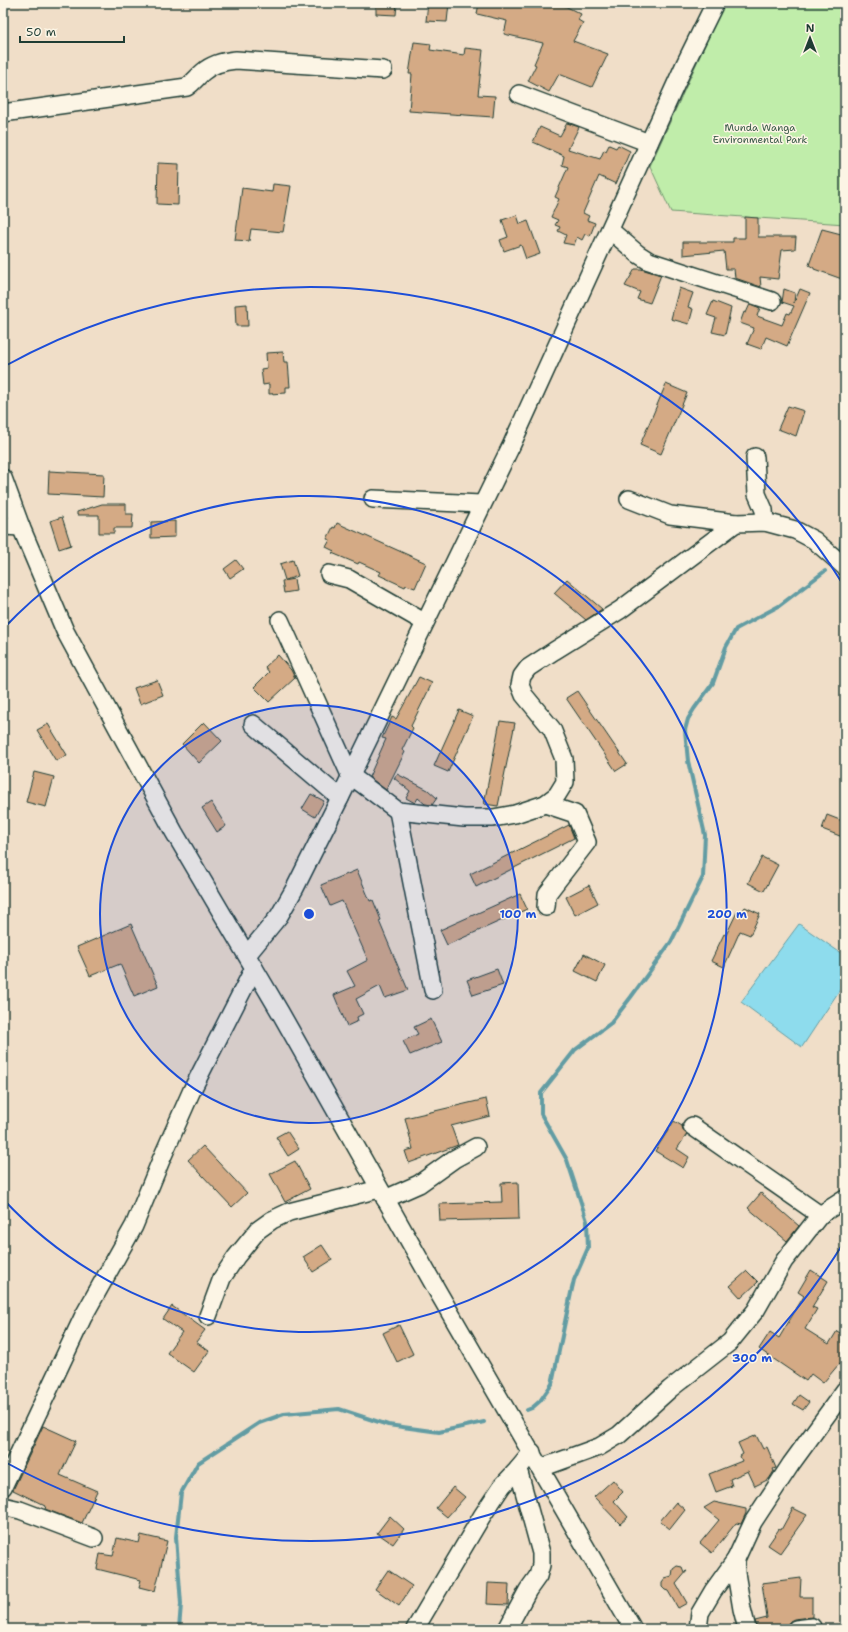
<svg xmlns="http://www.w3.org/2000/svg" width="848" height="1632" font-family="'Shantell Sans',sans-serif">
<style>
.green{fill:#c0edaa;stroke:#70956f}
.water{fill:#8edced;stroke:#629ca3}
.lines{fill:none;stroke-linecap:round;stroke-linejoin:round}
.stream{stroke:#629ca3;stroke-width:4}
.building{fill:#d4aa85;stroke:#1f3d34}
.minor-casing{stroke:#1f3d34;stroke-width:20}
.minor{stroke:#fcf5e5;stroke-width:17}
.ring{fill:none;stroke:#1d4ed8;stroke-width:2}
.labels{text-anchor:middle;stroke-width:3;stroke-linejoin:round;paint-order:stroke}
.park-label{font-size:10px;fill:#375746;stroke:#fcf5e5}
.centre{fill:#1d4ed8;stroke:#fcf5e5;stroke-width:2}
.ring-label{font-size:12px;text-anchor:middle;font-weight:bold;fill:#1d4ed8;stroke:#fcf5e5;stroke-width:3;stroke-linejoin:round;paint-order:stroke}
</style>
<rect width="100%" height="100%" fill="#f0dec8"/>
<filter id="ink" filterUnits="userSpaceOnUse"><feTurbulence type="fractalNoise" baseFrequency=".025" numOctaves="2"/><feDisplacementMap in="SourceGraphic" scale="8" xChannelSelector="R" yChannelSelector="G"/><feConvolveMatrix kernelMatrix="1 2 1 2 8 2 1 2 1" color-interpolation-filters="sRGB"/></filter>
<g filter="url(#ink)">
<path class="green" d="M724 3H845V224L671 212 650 166Z"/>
<path class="water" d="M799 924 845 956V982L802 1047 741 1002Z"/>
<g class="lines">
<g class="stream">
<path d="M840 554 843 526 845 524"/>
<path d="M527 1410 532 1408 540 1401 552 1384 571 1293 574 1280 588 1248 587 1221 567 1160 541 1114V1093L575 1050 611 1023 631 997 671 942 703 877 705 835 688 761 685 730 688 719 694 709 713 683 726 647 736 629 779 606 825 571"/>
<path d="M179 1629 181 1604 176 1537 181 1493 198 1463 259 1423 284 1414 339 1409 388 1425 439 1432 484 1422"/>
</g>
</g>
<g class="building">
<path d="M376 3H397L396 15 376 14Z"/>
<path d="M428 3H449L447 22 426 21Z"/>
<path d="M479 3H559L581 14 578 20 583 23 573 41 608 54 592 87 559 74 549 92 528 81 536 65 534 64 543 43 504 34 507 21 477 14Z"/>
<path d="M414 42 431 44 430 50 464 55 465 48 483 50 478 95 495 96 493 117 409 111 412 74H409Z"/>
<path d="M567 123 579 127 568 149 600 159 604 150 606 151 609 145 616 148 618 145 630 151 616 184 599 176 583 213 589 216 587 220 595 223 590 236 585 234 582 240 577 237 574 245 563 243 566 235 558 231 560 227 555 225 558 220 551 217 559 199 555 197 568 167 562 165 564 156 533 142 540 127 560 136Z"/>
<path d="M158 163 179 164 178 205 157 204Z"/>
<path d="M273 184 291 186 283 232 251 229 249 241 235 240 242 188 272 192Z"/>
<path d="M517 215 520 224 528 221 540 254 526 259 521 245 504 251 500 240 508 237 502 220Z"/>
<path d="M745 217 758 218V237H796L795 249 782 250 778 279 760 277 761 287 735 278 734 269H726L724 251 683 255V242H733V238H745Z"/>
<path d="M822 229 845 235V272L842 279 814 269V268L809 265Z"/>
<path d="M635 269H641L661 275 650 303 637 299 640 292 625 286Z"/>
<path d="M679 288 693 293 688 307 693 309 689 324 671 319Z"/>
<path d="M784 289 795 293 794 303 800 289 810 293 787 346 766 337 761 349 747 344 754 328 740 323 744 312 746 313 750 304 760 308 757 316 782 325 787 313 790 314 794 306 782 302Z"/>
<path d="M713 301 731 308 725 335 712 332 716 318 707 315Z"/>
<path d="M247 304 248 326H236L235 305Z"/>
<path d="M283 352 284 362H288L290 387H286V393L269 394V384L263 385 261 369 267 368 266 353Z"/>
<path d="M666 384 687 393 661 454 640 445Z"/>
<path d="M788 406 804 411 796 436 778 429Z"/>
<path d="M49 471 104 474 103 497 48 494Z"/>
<path d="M102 504H126V514H133L132 528H114V533H99V515H77V512Z"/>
<path d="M62 517 71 545 59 549 50 521Z"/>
<path d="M175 521V537L151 538V522Z"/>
<path d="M337 523 426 563 415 588 406 585 405 587 379 575 381 572 359 562 358 564 332 553 334 551 326 547 330 540 327 539 333 527 335 528Z"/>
<path d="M236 560 243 569 230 578 224 569Z"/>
<path d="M293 560 298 576 285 580 280 564Z"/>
<path d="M294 579 296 591 284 593 282 581Z"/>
<path d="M567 579 602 609 586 620 554 593Z"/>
<path d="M278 655 291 670 295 678 269 702 254 687 269 672 265 667Z"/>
<path d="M419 677 432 683 411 726 413 728 402 750 405 752 386 790 369 777 386 739 382 738 392 717 396 719Z"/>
<path d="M157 680 163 695 140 704 134 688Z"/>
<path d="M577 691 627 764 616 771 566 698Z"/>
<path d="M459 710 473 716 448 772 434 766Z"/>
<path d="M500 721 515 723 498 806 484 804Z"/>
<path d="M204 722 222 741 199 763 182 744Z"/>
<path d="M48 724 67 755 56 761 37 730Z"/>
<path d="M34 772 54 777 46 807 26 802Z"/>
<path d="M397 774 428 790 437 798 432 805 425 804 418 798 415 803 406 798 410 791 394 778Z"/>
<path d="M311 794 324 801 315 817 302 809Z"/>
<path d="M211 802 226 826 217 832 202 808Z"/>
<path d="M827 815 845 822V838L822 829Z"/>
<path d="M569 825 574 838 476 887 470 874Z"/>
<path d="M762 857 778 865 764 891 748 883Z"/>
<path d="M357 870 370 901 373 900 381 920 379 921 408 990 385 998 380 986 356 999 363 1014 357 1017 358 1021 347 1026 334 995 355 986 347 971 368 960 342 901 330 906 321 885Z"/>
<path d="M589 885 598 903 575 915 566 897Z"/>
<path d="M520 894 527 909 447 945 440 930Z"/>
<path d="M745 907 760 914 750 935 740 931 724 967 711 961 724 934 726 935 738 910 742 912Z"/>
<path d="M131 924 158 986 134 996 120 964 90 976 77 947Z"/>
<path d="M584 954 605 965 597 982 575 971Z"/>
<path d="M497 969 503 985 473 995 467 980Z"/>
<path d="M431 1019 442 1042 410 1055 403 1041 418 1034 414 1027Z"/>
<path d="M486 1099 490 1116 451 1126 458 1145 409 1163 405 1151 413 1149 405 1118Z"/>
<path d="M674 1121 682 1126 683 1131 687 1134 677 1149 689 1157 683 1168 655 1151Z"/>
<path d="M287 1131 299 1149 288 1156 276 1137Z"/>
<path d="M203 1146 247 1193 232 1207 188 1160Z"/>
<path d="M295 1161 310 1189 285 1202 270 1174Z"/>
<path d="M518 1182 519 1219 440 1221 439 1204 502 1202 501 1183Z"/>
<path d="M761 1193 799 1226 787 1241 748 1208Z"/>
<path d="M322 1245 332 1260 313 1272 303 1257Z"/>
<path d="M811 1270 828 1281 812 1307 817 1309 805 1329 829 1344 837 1331 845 1336V1369L839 1364 823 1383 811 1374 806 1381 759 1349 770 1332 779 1338 804 1296 798 1292Z"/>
<path d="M747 1271 758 1282 741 1298 730 1286Z"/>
<path d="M172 1306 205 1330 196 1342 209 1351 194 1372 167 1353 182 1332 163 1319Z"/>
<path d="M399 1325 413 1354 397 1362 383 1333Z"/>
<path d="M799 1395 809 1402 803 1410 793 1404Z"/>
<path d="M43 1426 76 1441 60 1475 97 1491 82 1523 45 1509 46 1506 13 1490Z"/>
<path d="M756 1435 763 1449 767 1447 776 1468 773 1469 774 1471 769 1479 755 1486 748 1471 730 1479 732 1486 716 1492 709 1474 742 1461 740 1456 743 1454 738 1443Z"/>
<path d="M613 1480 623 1492 614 1501 628 1517 620 1524 594 1497Z"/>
<path d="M453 1487 465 1497 447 1517 436 1508Z"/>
<path d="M676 1502 685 1510 670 1529 660 1521Z"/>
<path d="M714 1502 746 1509V1513L741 1524 736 1523 712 1553 700 1543 719 1520 704 1508Z"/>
<path d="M793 1508 807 1515 780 1553 768 1545 779 1529 781 1530Z"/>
<path d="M390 1516 404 1529 393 1544 377 1533Z"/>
<path d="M141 1535 167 1541 155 1591 139 1587 141 1580 97 1569 100 1554 113 1556 117 1538 139 1543Z"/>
<path d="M677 1566 682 1567 684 1572 687 1571 676 1584 687 1603 678 1608 668 1591 665 1590 662 1587V1582L665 1578 672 1576 673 1569Z"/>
<path d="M388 1570 412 1586 399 1606 375 1589Z"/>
<path d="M801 1578 800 1597H812V1617L794 1619 790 1621 786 1627 757 1629 755 1621 767 1618 762 1583Z"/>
<path d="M488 1583 509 1584 508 1605 487 1604Z"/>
</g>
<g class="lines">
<g class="minor-casing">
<g id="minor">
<path d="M519 94 649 143"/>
<path d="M3 113 187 87C195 81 196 78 203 72 212 64 225 61 236 60L383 70"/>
<path d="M610 230 638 254 649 261 772 301"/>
<path d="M755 457 757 494 764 510 765 522"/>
<path d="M3 478 21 527 65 631 174 832 280 1012 438 1292 633 1629"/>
<path d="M373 499 481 504"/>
<path d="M629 499 670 515 736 523 765 522 795 530 814 540 845 567"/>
<path d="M3 526 21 527"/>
<path d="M329 574 349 579 424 622"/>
<path d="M280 620 350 775 398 811 464 818H493L515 814 545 804 557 795 565 782 564 759 552 729 524 695 520 685 522 676 528 668 554 651 620 610 736 523"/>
<path d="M253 724 340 798"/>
<path d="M545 804 575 814 587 842 547 894 546 907"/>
<path d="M398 811 433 990"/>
<path d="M247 955 279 916 295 888 340 798 512 444 685 64 715 3"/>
<path d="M692 1126 820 1215"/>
<path d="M385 1199 419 1184 454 1159 476 1147"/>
<path d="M208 1316 222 1278 236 1257 258 1230 272 1220 289 1212 379 1189"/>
<path d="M541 1468 599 1447 619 1435 670 1389 730 1342 756 1310 784 1261 820 1215 845 1199"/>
<path d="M3 1487 83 1317 134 1226 161 1160 192 1090 254 968"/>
<path d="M3 1506 20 1510 94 1538"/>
<path d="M415 1629 482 1516 502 1486 518 1469"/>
<path d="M507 1629 528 1590 538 1576 541 1565V1553L518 1469 532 1452"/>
<path d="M698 1629 700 1613 713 1591 736 1559"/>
<path d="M747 1629 742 1609 736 1573V1559L753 1522 791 1464 845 1390"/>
<path d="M796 1629 812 1627"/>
</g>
</g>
<use href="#minor" class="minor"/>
</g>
</g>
<circle cx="309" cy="914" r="209" fill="#1d4ed8" fill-opacity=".12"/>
<g class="ring">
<circle cx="309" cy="914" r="209"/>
<path d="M3 629A418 418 0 1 1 3 1199"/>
<path d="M844 1242A627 627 0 0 1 5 1462M5 366A627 627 0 0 1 844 586"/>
</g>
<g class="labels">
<g class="park-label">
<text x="760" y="131">Munda Wanga<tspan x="760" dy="12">Environmental Park</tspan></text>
</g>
</g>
<circle cx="309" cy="914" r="6" class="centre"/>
<g class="ring-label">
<text x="518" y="918">100 m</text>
<text x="727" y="918">200 m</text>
<text x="752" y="1362">300 m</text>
</g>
<rect width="848" height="1632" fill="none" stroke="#fcf5e5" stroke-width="16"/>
<rect x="8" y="8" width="832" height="1616" fill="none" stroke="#1f3d34" stroke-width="1.5" filter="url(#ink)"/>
<g transform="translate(810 38)" stroke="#fcf5e5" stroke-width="3" paint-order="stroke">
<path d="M0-3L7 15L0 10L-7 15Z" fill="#1f3d34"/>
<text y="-6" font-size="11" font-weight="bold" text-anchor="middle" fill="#1f3d34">N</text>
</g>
<path d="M20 36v6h104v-6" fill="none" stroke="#1f3d34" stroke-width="2"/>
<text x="26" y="36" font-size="12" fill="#1f3d34" stroke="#fcf5e5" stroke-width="3" paint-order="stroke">50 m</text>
</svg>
